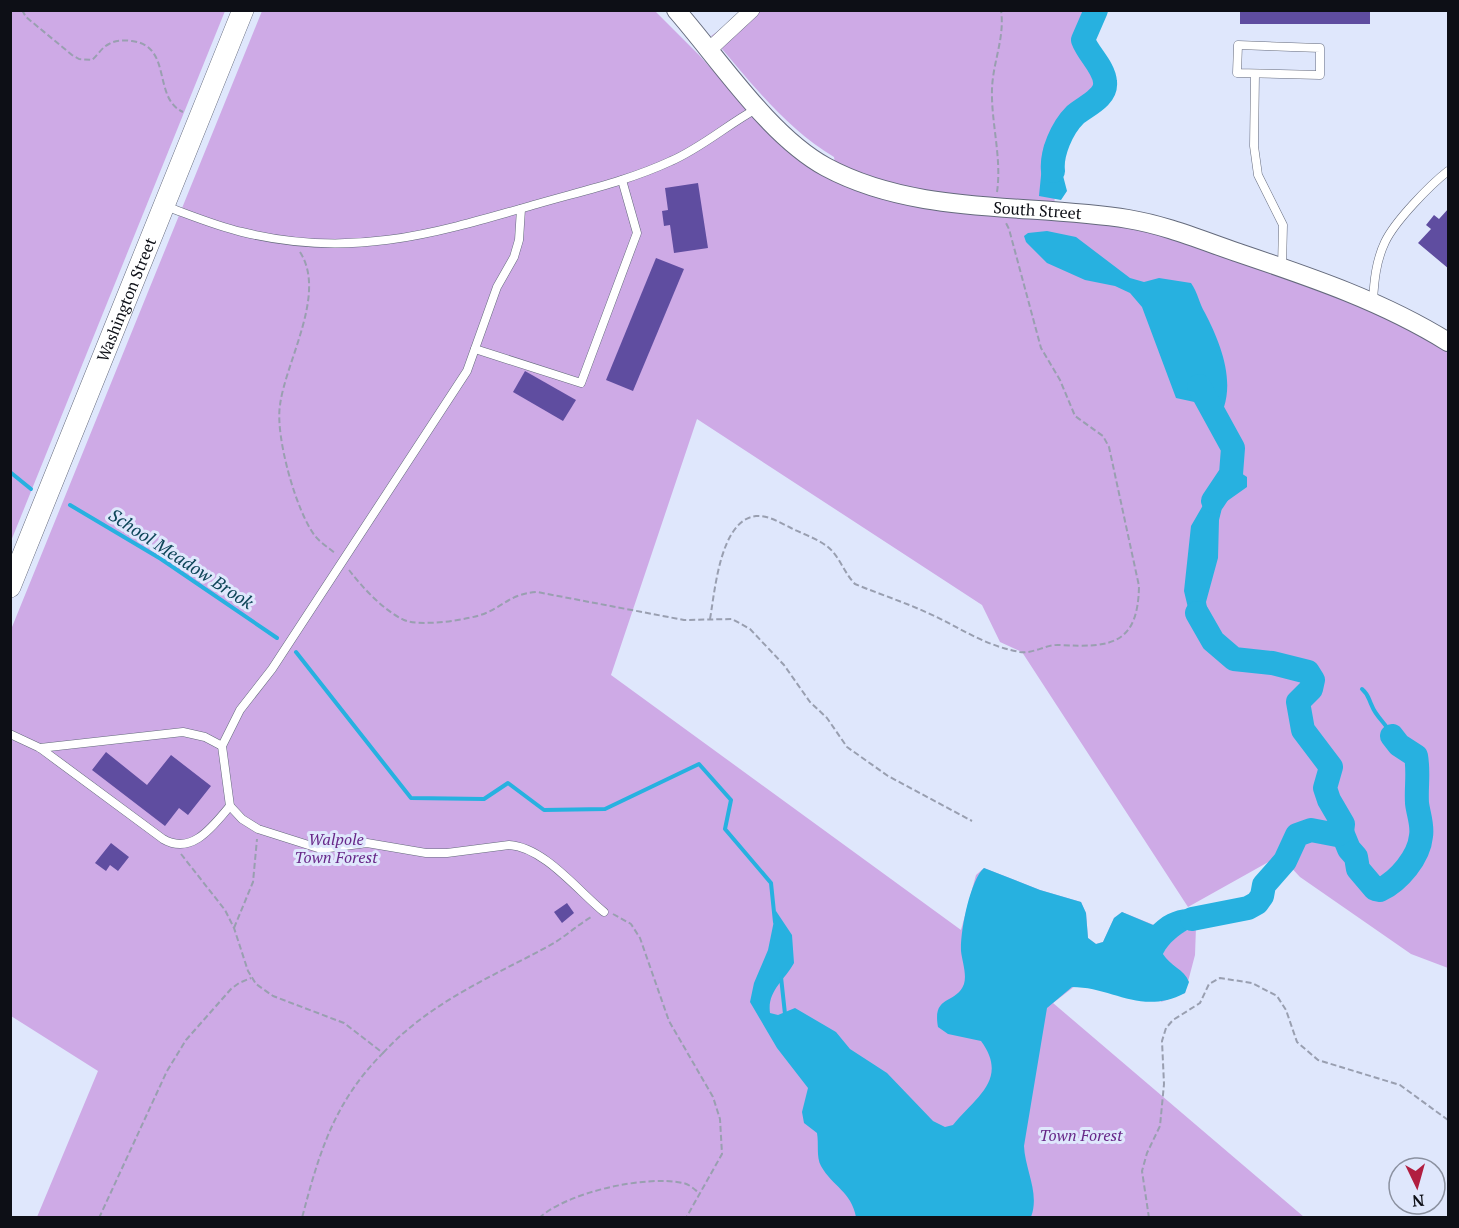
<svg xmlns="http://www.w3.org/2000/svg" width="1459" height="1228" font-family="'PT Serif',serif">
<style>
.green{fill:#ceaae6}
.water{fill:#27b1e0}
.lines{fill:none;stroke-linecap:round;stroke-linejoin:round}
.stream{stroke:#27b1e0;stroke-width:4}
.river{stroke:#27b1e0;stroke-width:24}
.building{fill:#5f4da0}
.service-casing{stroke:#646a7c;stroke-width:9}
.minor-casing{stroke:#646a7c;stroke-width:16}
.tertiary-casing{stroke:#646a7c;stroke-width:20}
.secondary-casing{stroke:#646a7c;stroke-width:22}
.path{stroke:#999fb0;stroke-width:2;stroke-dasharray:6 3;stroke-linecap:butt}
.service{stroke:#fff;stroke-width:8}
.minor{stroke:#fff;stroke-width:15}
.tertiary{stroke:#fff;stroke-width:18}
.secondary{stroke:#fff;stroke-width:21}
.labels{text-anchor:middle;stroke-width:6;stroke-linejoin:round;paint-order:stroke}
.street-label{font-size:16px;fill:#0d0f16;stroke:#dfe7fc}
.park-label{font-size:16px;font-style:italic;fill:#672788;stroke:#dfe7fc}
.water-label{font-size:18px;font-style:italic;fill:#0d4558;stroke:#dfe7fc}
</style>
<rect width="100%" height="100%" fill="#dfe7fc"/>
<g class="green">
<path d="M11 10 225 11 11 541 10 11Z"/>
<path d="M262 11H655L699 55 781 146 804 164 838 182 834 157C784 127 749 80 711 36L747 11H1096L1083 40C1088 53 1108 71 1106 86 1102 101 1081 106 1073 118 1050 148 1057 176 1054 212L1178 232 1448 342V968L1411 954 1300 877 1285 861 1288 851 1188 907 1022 652 1000 642 982 605 697 419 611 675 961 930 976 875 984 868 1040 890 1081 902 1086 913 1088 938 1096 944 1103 942 1114 918 1122 912 1154 925 1053 1003 1304 1217H37L98 1071 11 1016 10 632Z"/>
<path d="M1196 927 1195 955 1185 993 1161 1002 1168 963 1163 954C1171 938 1180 932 1196 927Z"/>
</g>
<g class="water">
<path d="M1053 140 1065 143 1061 168 1067 191 1061 200 1039 196 1044 145Z"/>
<path d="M1047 231 1076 237 1130 278 1144 282 1159 278 1191 283C1198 293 1199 303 1205 313 1219 340 1234 376 1224 407L1208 413 1199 403 1176 398 1142 307 1130 293 1115 286 1085 280 1047 263 1026 242 1024 236 1028 233Z"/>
<path d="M1241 473 1247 477V487L1223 504 1219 520 1218 558 1206 602 1213 641 1201 638 1193 629 1184 591 1191 526 1213 488 1231 474Z"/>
<path d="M984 868 1040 890 1081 902 1086 913 1088 938 1096 944 1103 942 1114 918 1122 912 1153 925C1175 904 1195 908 1223 912 1201 924 1175 931 1163 954 1170 966 1184 969 1189 982L1185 993C1141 1016 1113 987 1072 987L1047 1008 1024 1146C1025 1170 1040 1193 1031 1217H856C851 1191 833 1187 821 1166 816 1157 819 1144 817 1133L804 1123 802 1112 808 1088 777 1048 750 1002 754 983 768 950 776 911 792 935 794 963C784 981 767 991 770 1013L778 1015 795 1008 836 1032 850 1049 887 1073 933 1121 945 1127 953 1125C976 1097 1009 1079 981 1041L948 1034 938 1027C932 994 956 1005 964 984 967 974 962 961 961 951 960 932 970 880 984 868Z"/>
</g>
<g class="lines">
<g class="stream">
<path d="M10 472 31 489"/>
<path d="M70 505 161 559 277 638"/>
<path d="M296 652 411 798 484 799 508 783 544 810 605 809 699 764 731 800 725 829 771 883 775 922"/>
<path d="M1362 689C1369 695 1368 698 1372 706 1376 717 1387 724 1392 736"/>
<path d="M781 977 785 1014"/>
</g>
<g class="river">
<path d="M1053 171C1051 153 1062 128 1075 115 1085 106 1107 98 1105 82 1104 67 1088 54 1083 40L1096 10"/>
<path d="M1199 386 1233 448 1231 474 1213 501"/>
<path d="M1342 832 1349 849 1356 857 1358 869 1375 889 1380 890C1399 881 1419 857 1421 836 1423 825 1418 813 1417 803 1416 787 1419 772 1416 756L1399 745 1392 736"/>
<path d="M1192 919 1248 908 1257 903 1262 896 1264 885 1285 861 1297 835 1311 830 1337 835 1342 832 1343 824 1329 800 1325 788 1331 767 1303 730 1298 702 1311 689 1313 680 1308 672 1272 663 1234 659 1213 641 1197 613"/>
</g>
</g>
<g class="building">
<rect x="1240" y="10" width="130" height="14"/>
<path d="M698 183 708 248 674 253 670 225 664 226 662 211 668 210 665 188Z"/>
<path d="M1449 208V269L1418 243 1431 229 1426 225 1434 215 1439 219Z"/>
<path d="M656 258 684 269 633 391 606 380Z"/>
<path d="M525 371 576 400 563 421 513 392Z"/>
<path d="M106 752 147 785 171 755 211 786 188 815 179 808 165 826 92 770Z"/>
<path d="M111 843 129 857 118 871 110 865 106 871 95 863Z"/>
<path d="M567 903 574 913 562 923 554 912Z"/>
</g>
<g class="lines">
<g class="service-casing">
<g id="service">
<path d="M1238 45 1320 48V75L1237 73Z"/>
<path d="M1255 74 1254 146 1258 175 1283 225 1282 267"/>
<path d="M165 206C190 215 216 226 242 232 351 259 433 234 537 204 582 191 628 181 671 161 701 148 727 125 756 109"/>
<path d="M521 209 519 240 514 257 497 287 467 371 272 669 240 710 222 746 230 806 242 819 258 829 321 849 367 843 426 853H447L509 845C544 847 578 891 604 912"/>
<path d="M1373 302C1374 281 1376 261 1385 242 1395 221 1430 185 1448 171"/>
<path d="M475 349 581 383 637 233 622 180"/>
<path d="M10 734 40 748 163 839C192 856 213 826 230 806"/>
<path d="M40 748 183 732 205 737 222 746"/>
</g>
</g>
<g class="minor-casing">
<path id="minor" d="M710 49 752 10"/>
</g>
<g class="tertiary-casing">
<g id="tertiary">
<path id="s1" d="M676 10C719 59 769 136 826 167 917 216 1029 203 1128 219 1165 225 1201 240 1236 252 1310 277 1382 301 1448 342"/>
</g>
</g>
<g class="secondary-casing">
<g id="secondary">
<path id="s2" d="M10 587 243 10"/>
</g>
</g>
<g class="path">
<path d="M22 10 26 17 72 55 79 59 92 60C98 55 102 47 109 44 115 40 124 40 132 41 173 46 152 98 183 112"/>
<path d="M997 192C1002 158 991 123 992 89 993 61 1005 38 1001 10"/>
<path d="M300 252C327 294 286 360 280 405 275 436 296 511 315 536 321 543 329 548 336 554"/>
<path d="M349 570C363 588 383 610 404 620 419 627 470 620 486 613 508 603 511 594 537 592L684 620 732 619 750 629 784 665 810 702 827 718 847 747 888 776 972 821"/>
<path d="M710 619C715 591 720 520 756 516 768 515 781 523 791 528 803 534 818 539 828 547 840 557 844 573 855 584 879 594 904 602 928 613 959 627 985 646 1020 652 1034 654 1046 644 1060 645 1112 648 1138 644 1139 586L1109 447 1103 436 1075 416 1060 380 1041 348 1009 229 1006 223"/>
<path d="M181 854 225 910 234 928 248 971 256 984 273 996 344 1023 383 1053C334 1102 319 1153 302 1218"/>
<path d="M613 914 631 924 640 938 669 1021 713 1097 720 1119 722 1154 686 1218"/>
<path d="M234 928 253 882 257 839"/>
<path d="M383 1053C429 1003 489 978 547 947 564 938 577 925 593 916"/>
<path d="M99 1218 167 1071 186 1040 231 989 239 983 251 978"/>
<path d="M539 1218C568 1192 645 1175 683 1183 689 1184 694 1189 699 1193"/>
<path d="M1149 1218 1142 1171 1147 1153 1160 1126 1164 1084 1162 1041 1166 1028 1173 1020 1200 1003 1209 984 1220 978 1252 983 1277 996 1286 1010 1297 1042 1318 1060 1400 1085 1448 1120"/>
</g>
<use href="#service" class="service"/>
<use href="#minor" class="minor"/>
<use href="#tertiary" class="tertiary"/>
<use href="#secondary" class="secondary"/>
</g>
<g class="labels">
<g class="street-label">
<text dy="6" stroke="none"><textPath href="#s1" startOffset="436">South Street</textPath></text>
<text dy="6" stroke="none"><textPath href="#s2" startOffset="310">Washington Street</textPath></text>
</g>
<g class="park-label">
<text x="336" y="845">Walpole<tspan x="336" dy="18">Town Forest</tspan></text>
<text x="1081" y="1141">Town Forest</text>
</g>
<g class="water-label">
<text transform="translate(181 559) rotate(33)" y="6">School Meadow Brook</text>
</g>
</g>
<rect width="1459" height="1228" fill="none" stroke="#0d0f16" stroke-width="24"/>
<g transform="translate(1417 1186) rotate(175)"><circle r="28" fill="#dfe7fc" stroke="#8b91a0" stroke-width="1.5"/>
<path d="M0-4.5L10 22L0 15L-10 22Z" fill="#b11e40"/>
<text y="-9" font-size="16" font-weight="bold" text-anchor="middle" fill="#0d0f16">N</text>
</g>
</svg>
